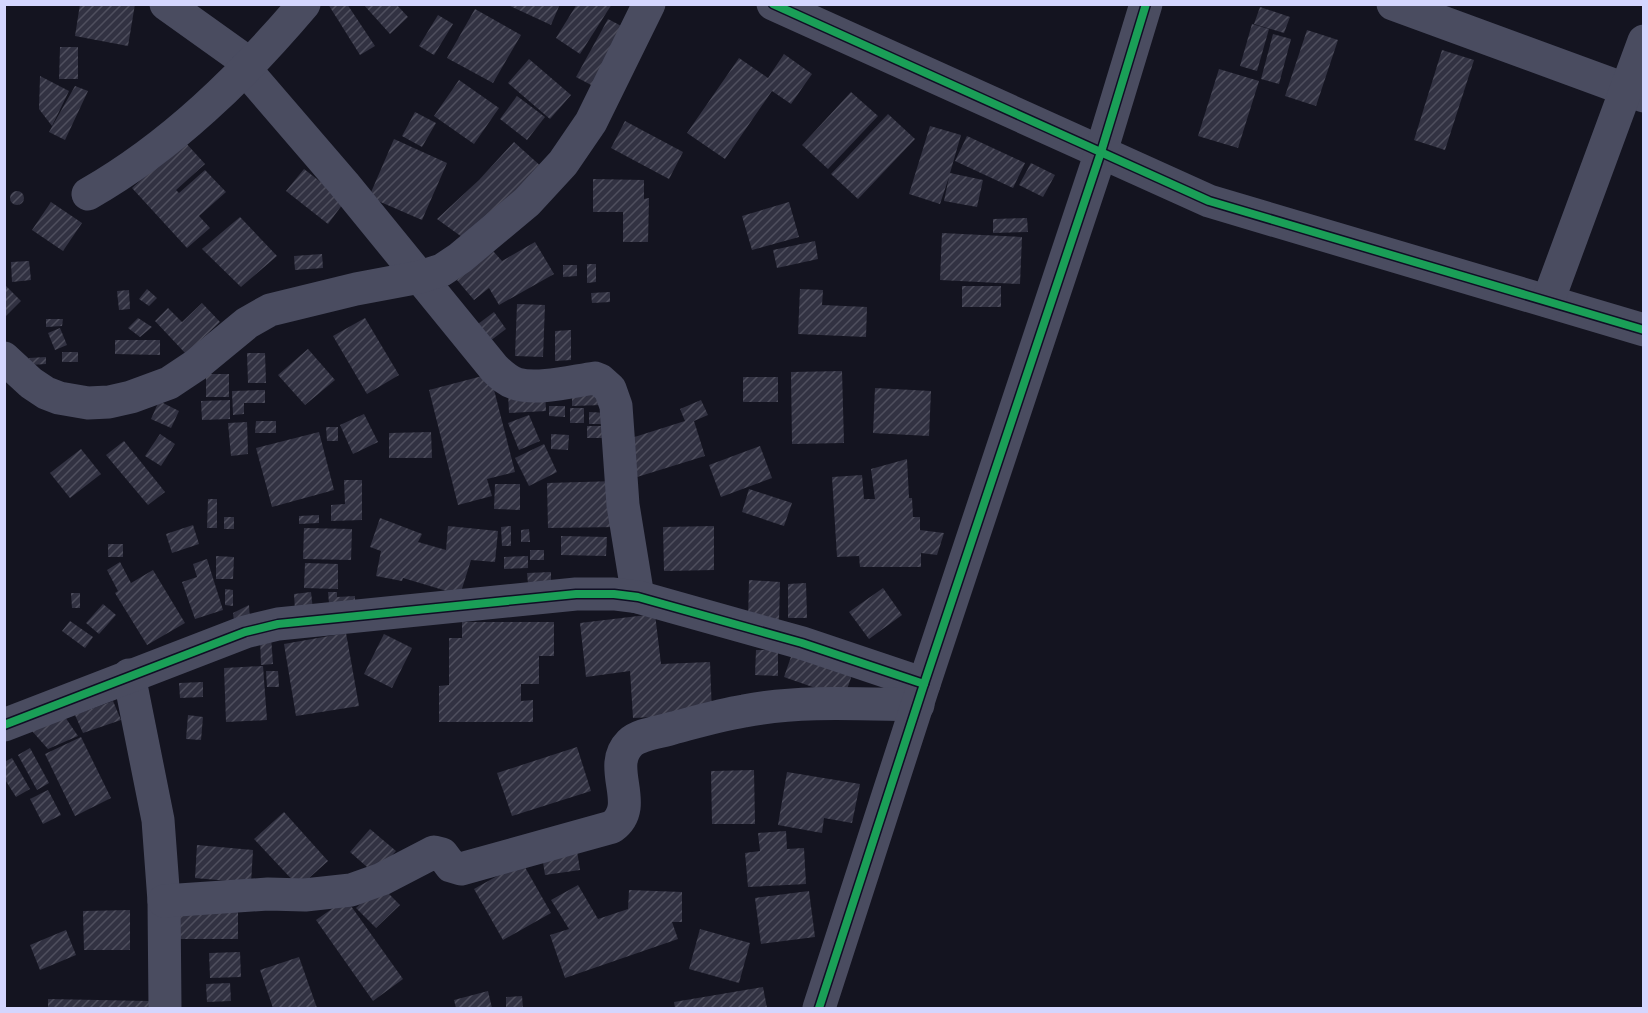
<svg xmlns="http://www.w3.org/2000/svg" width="1648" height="1013" font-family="'DejaVu Sans',sans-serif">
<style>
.building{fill:url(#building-hatch)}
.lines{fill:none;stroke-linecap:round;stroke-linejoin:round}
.minor{stroke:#4a4c60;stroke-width:33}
.cycleway-casing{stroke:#100f25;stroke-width:11}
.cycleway{stroke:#1a9f57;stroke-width:8}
</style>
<defs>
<pattern id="building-hatch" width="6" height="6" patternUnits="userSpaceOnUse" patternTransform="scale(1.5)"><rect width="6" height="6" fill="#323242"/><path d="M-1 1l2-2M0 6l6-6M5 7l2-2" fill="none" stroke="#4f4f5e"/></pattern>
</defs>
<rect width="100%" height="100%" fill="#141420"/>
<g class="building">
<path d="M80 4H135L128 46 75 36Z"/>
<path d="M328 4H347L375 46 360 55Z"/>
<path d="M363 4H396L408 17 390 34Z"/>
<path d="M506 4H560L551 25Z"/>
<path d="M577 4H612L580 54 556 38Z"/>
<path d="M1260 7 1290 17 1284 33 1254 24Z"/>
<path d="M475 9 521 35 493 83 447 58Z"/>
<path d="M438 15 453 24 434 55 419 46Z"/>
<path d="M608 19 627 29 595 87 576 77Z"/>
<path d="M1252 24 1269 29 1257 71 1240 66Z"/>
<path d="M1307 30 1338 40 1316 106 1285 96Z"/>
<path d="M1273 34 1291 39 1279 84 1261 79Z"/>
<path d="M60 47H78V79H59Z"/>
<path d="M1442 50 1474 60 1445 150 1414 140Z"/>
<path d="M784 54 812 74 791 104 772 91 725 159 687 133 739 58 768 78Z"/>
<path d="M529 59 571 95 550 119 508 83Z"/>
<path d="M1219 69 1259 81 1238 148 1198 136Z"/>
<path d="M40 76 69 91 52 126 39 109Z"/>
<path d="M459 80 499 108 474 144 434 116Z"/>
<path d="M75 86 88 91 65 140 49 132Z"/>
<path d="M851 92 878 116 828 169 802 145Z"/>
<path d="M517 96 545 117 527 140 500 119Z"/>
<path d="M415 112 436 123 422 147 402 136Z"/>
<path d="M888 114 915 139 858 199 831 174Z"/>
<path d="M625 121 683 152 669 179 611 148Z"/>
<path d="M930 126 961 135 950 173 983 180 977 207 944 201 949 177 940 204 909 194Z"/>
<path d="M967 136 1025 163 1013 188 955 161Z"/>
<path d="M394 139 447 163 422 220 369 197Z"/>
<path d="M184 141 205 164 176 190 179 193 205 170 226 192 199 216 210 228 187 248 132 188Z"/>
<path d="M514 142 544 169 462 237 437 219 479 180Z"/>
<path d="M1031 163 1055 175 1043 197 1019 185Z"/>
<path d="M304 169 345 201 328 224 286 191Z"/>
<path d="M593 179 644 180V199L649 198 648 242H623V212H593Z"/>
<circle cx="17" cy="198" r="7"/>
<path d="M51 202 82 223 63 251 32 230Z"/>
<path d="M789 202 799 237 752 250 742 216Z"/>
<path d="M240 217 277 256 241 287 202 249Z"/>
<path d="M1027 218 1028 232 993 233V219Z"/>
<path d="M942 233 1022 237 1020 284 940 280Z"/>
<path d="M815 241 818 259 777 268 773 250Z"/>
<path d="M535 242 554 274 499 305 489 288 474 300 457 280 493 251 502 261Z"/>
<path d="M322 254 323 268 295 270 294 256Z"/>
<path d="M29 261 31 280 12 282 11 262Z"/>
<path d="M587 264H596V282L587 283Z"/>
<path d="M563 265H577V276L563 277Z"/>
<path d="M4 284 21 301 4 318Z"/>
<rect x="962" y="286" width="39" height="21"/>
<path d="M147 289 157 298 149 306 139 299Z"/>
<path d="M800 289 823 290 822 305 867 307 866 337 798 334Z"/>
<path d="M129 290 130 309 119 310 117 291Z"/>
<path d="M610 292V302L592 303 591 293Z"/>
<path d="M202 303 220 322 186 354 155 321 168 308 182 322Z"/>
<path d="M517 304 545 305 543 357 515 356Z"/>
<path d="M494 312 506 329 486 344 474 327Z"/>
<path d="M138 318 152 327 140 337 128 328Z"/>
<path d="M365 318 399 375 367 394 333 336Z"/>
<path d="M46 319H63L62 326 46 327Z"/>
<path d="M60 328 67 345 55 350 48 333Z"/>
<path d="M571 330V360L555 361V331Z"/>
<path d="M115 340H160V355L115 354Z"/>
<path d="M308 349 335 380 305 405 278 375Z"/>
<rect x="62" y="352" width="16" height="10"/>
<path d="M247 353H265L266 383H248Z"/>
<path d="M46 357V364L30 365 29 358Z"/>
<path d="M842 371 844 443 792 444 791 372Z"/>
<rect x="206" y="374" width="23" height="23"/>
<path d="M490 374 515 472 487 479 492 496 458 505 429 390Z"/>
<rect x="743" y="377" width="35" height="25"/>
<path d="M875 388 931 391 929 436 873 433Z"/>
<path d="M265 390V403H244V414L233 415 232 391Z"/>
<path d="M545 391 546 411 509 413 508 393Z"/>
<path d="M602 392V405L572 406V393Z"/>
<path d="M230 400V419L202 420 201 401Z"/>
<path d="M701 400 708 415 694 421 705 456 637 477 625 440 685 421 680 409Z"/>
<path d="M159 401 179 411 171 428 151 419Z"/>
<path d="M549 406H565V417L549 416Z"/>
<rect x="570" y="408" width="14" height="15"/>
<path d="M589 412 608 413V424H589Z"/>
<path d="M364 414 378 442 353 454 340 425Z"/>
<path d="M529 415 540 441 519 450 508 423Z"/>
<path d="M256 421H276V433H255Z"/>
<path d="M247 422 248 454 231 456 228 423Z"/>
<rect x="587" y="426" width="23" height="12"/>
<path d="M326 427H338V441H327Z"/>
<path d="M319 432 334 490 272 507 256 448Z"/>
<path d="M431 432 432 458H389V433Z"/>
<path d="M160 434 175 444 161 466 145 456Z"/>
<path d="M551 434 569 435 568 450 551 449Z"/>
<path d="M124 441 165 492 148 505 106 455Z"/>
<path d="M544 444 557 472 529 486 515 458Z"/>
<path d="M760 446 772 478 721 497 709 465Z"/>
<path d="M81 449 101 474 70 498 50 473Z"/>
<path d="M907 459 909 498H912L913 517H920V530L944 533 937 555 921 553V567H860L859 556 837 557 832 477 862 475 864 499H875L871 469Z"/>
<path d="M344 480H362V520L331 521V505L345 504Z"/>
<path d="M617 481 618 527 548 528 547 483Z"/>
<path d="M495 484H520V510L494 509Z"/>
<path d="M749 489 792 503 784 526 742 512Z"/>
<path d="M208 499H217V528H207Z"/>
<path d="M319 515V523L299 524V516Z"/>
<rect x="224" y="517" width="10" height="12"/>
<path d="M380 518 422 534 418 542 446 550 448 526 498 531 495 562 471 560 460 595 403 578 402 581 376 576 381 551 370 547Z"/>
<path d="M193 525 199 544 172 553 166 534Z"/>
<path d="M511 526V546H502L501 527Z"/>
<path d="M714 526V570L664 571 663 527Z"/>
<path d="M304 528 352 529 351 560 303 559Z"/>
<path d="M529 529 530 542H521V530Z"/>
<path d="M561 536 607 537 606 556 561 555Z"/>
<rect x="108" y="544" width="15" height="13"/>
<rect x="530" y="550" width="14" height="10"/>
<path d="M216 556 234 557 233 579H216Z"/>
<path d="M528 556V568L504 569V557Z"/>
<path d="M207 559 223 610 195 619 182 582 197 577 193 564Z"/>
<path d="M120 562 131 583 153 570 185 623 147 645 115 593 118 591 107 570Z"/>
<path d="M305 563 338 564V589L304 588Z"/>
<path d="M551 572V582L528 583 527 573Z"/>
<path d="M749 580 780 582 779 621 748 620Z"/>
<path d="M806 583 807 618H788V584Z"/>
<path d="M883 588 902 615 869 639 849 612Z"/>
<path d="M225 589 233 590V606L225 605Z"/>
<path d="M311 592 313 610 295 611 294 594Z"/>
<path d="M328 592H337V597L355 596V603H329Z"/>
<path d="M71 593H80V608H72Z"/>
<path d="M103 604 116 615 99 634 86 623Z"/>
<path d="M249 605 250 620 234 621 233 613Z"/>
<path d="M655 614 661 664 710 662 712 714 633 718 630 671 586 677 580 623Z"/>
<path d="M70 621 93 637 85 648 62 631Z"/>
<path d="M462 622H554V656H539V684H521V701L533 700V722H439V686L449 685V638H462Z"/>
<path d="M346 633 359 706 296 716 284 644Z"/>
<path d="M384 634 412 648 392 688 364 674Z"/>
<path d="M271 637 273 664 261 665 260 638Z"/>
<path d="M756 650H778V676L755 675Z"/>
<path d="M793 651 853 672 844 698 784 677Z"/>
<path d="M263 666 267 720 226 722 224 668Z"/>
<path d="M266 671H278L279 687H267Z"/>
<path d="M203 682V697L180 698 179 683Z"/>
<path d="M113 701 121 720 83 733 75 715Z"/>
<path d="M188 715 203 717 201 740 186 739Z"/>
<path d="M65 717 78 736 48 749 32 731Z"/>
<path d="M81 737 111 798 75 816 45 754Z"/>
<path d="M577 747 591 791 512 816 497 773Z"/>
<path d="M30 748 49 783 37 790 18 755Z"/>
<path d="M12 758 30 789 16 797 4 778V762Z"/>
<path d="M754 770 755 824H712L711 771Z"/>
<path d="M787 772 860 784 852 823 824 818 822 833 778 825Z"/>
<path d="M48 790 61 815 43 824 30 799Z"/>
<path d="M284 812 328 861 299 887 254 839Z"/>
<path d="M370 829 396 851 375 874 350 852Z"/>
<path d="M786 831 787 849 804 848 806 884 748 887 745 853 760 851 758 833Z"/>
<path d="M576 844 580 870 545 875 541 849Z"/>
<path d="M197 845 253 850 251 883 195 878Z"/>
<path d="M522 862 551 913 503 940 474 889Z"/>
<path d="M380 885 400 905 376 928 356 908Z"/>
<path d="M578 885 598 919 628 909 629 890 682 892V922H672L678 939 565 978 550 935 569 929 551 900Z"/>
<path d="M809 891 815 937 761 944 755 898Z"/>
<path d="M346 899 403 979 373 1001 316 920Z"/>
<rect x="176" y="905" width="62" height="34"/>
<path d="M130 910V950H84L83 911Z"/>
<path d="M700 929 750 943 739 983 689 969Z"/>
<path d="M66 930 76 955 40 970 30 945Z"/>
<path d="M240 952 241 977 210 978 209 953Z"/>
<path d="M299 957 317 1008H273L260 970Z"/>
<path d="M230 983 231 1001 207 1002 206 984Z"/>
<path d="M763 987 767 1008H675L674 1002Z"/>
<path d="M488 991 492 1008H456L454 1000Z"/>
<path d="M522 996 523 1008H506V997Z"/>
<path d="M48 999 149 1001V1008H48Z"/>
</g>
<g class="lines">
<g class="minor">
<path d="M166 4 250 64"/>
<path d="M773 4 1209 201 1644 330"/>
<path d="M1393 4 1644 96"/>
<path d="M245 69 344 184 494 368C501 375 507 381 517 384 538 390 573 381 595 378L600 380 610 389 616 406 623 505 638 597"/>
<path d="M88 194C172 146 242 77 304 4"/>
<path d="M1548 301 1644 41"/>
<path d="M4 358 31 383 46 393 59 398 88 403 109 402 131 397 169 383 196 365 247 323 270 310 356 289 420 277 442 270 460 258 527 202 563 163 591 122 649 4"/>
<path d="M129 675 158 820 164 901 165 1008"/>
<path d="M4 725 245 632 278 624 576 594H614L638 597 802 643 924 684"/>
<path d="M164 901 268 894 305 895 351 890 382 879 434 852 442 854 451 866 461 869 612 827C642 805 605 768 630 743 639 734 661 732 673 728 696 722 720 715 744 711 801 700 860 704 918 705"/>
<path d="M819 1008 924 684 1101 152 1146 4"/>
</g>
<g class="cycleway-casing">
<g id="cycleway">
<path d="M773 4 1209 201 1644 330"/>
<path d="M4 725 245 632 278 624 576 594H614L638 597 802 643 924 684"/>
<path d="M819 1008 924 684 1101 152 1146 4"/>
</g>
</g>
<use href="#cycleway" class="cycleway"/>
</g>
<rect width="1648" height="1013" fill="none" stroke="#d4d6fe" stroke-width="12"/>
</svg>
